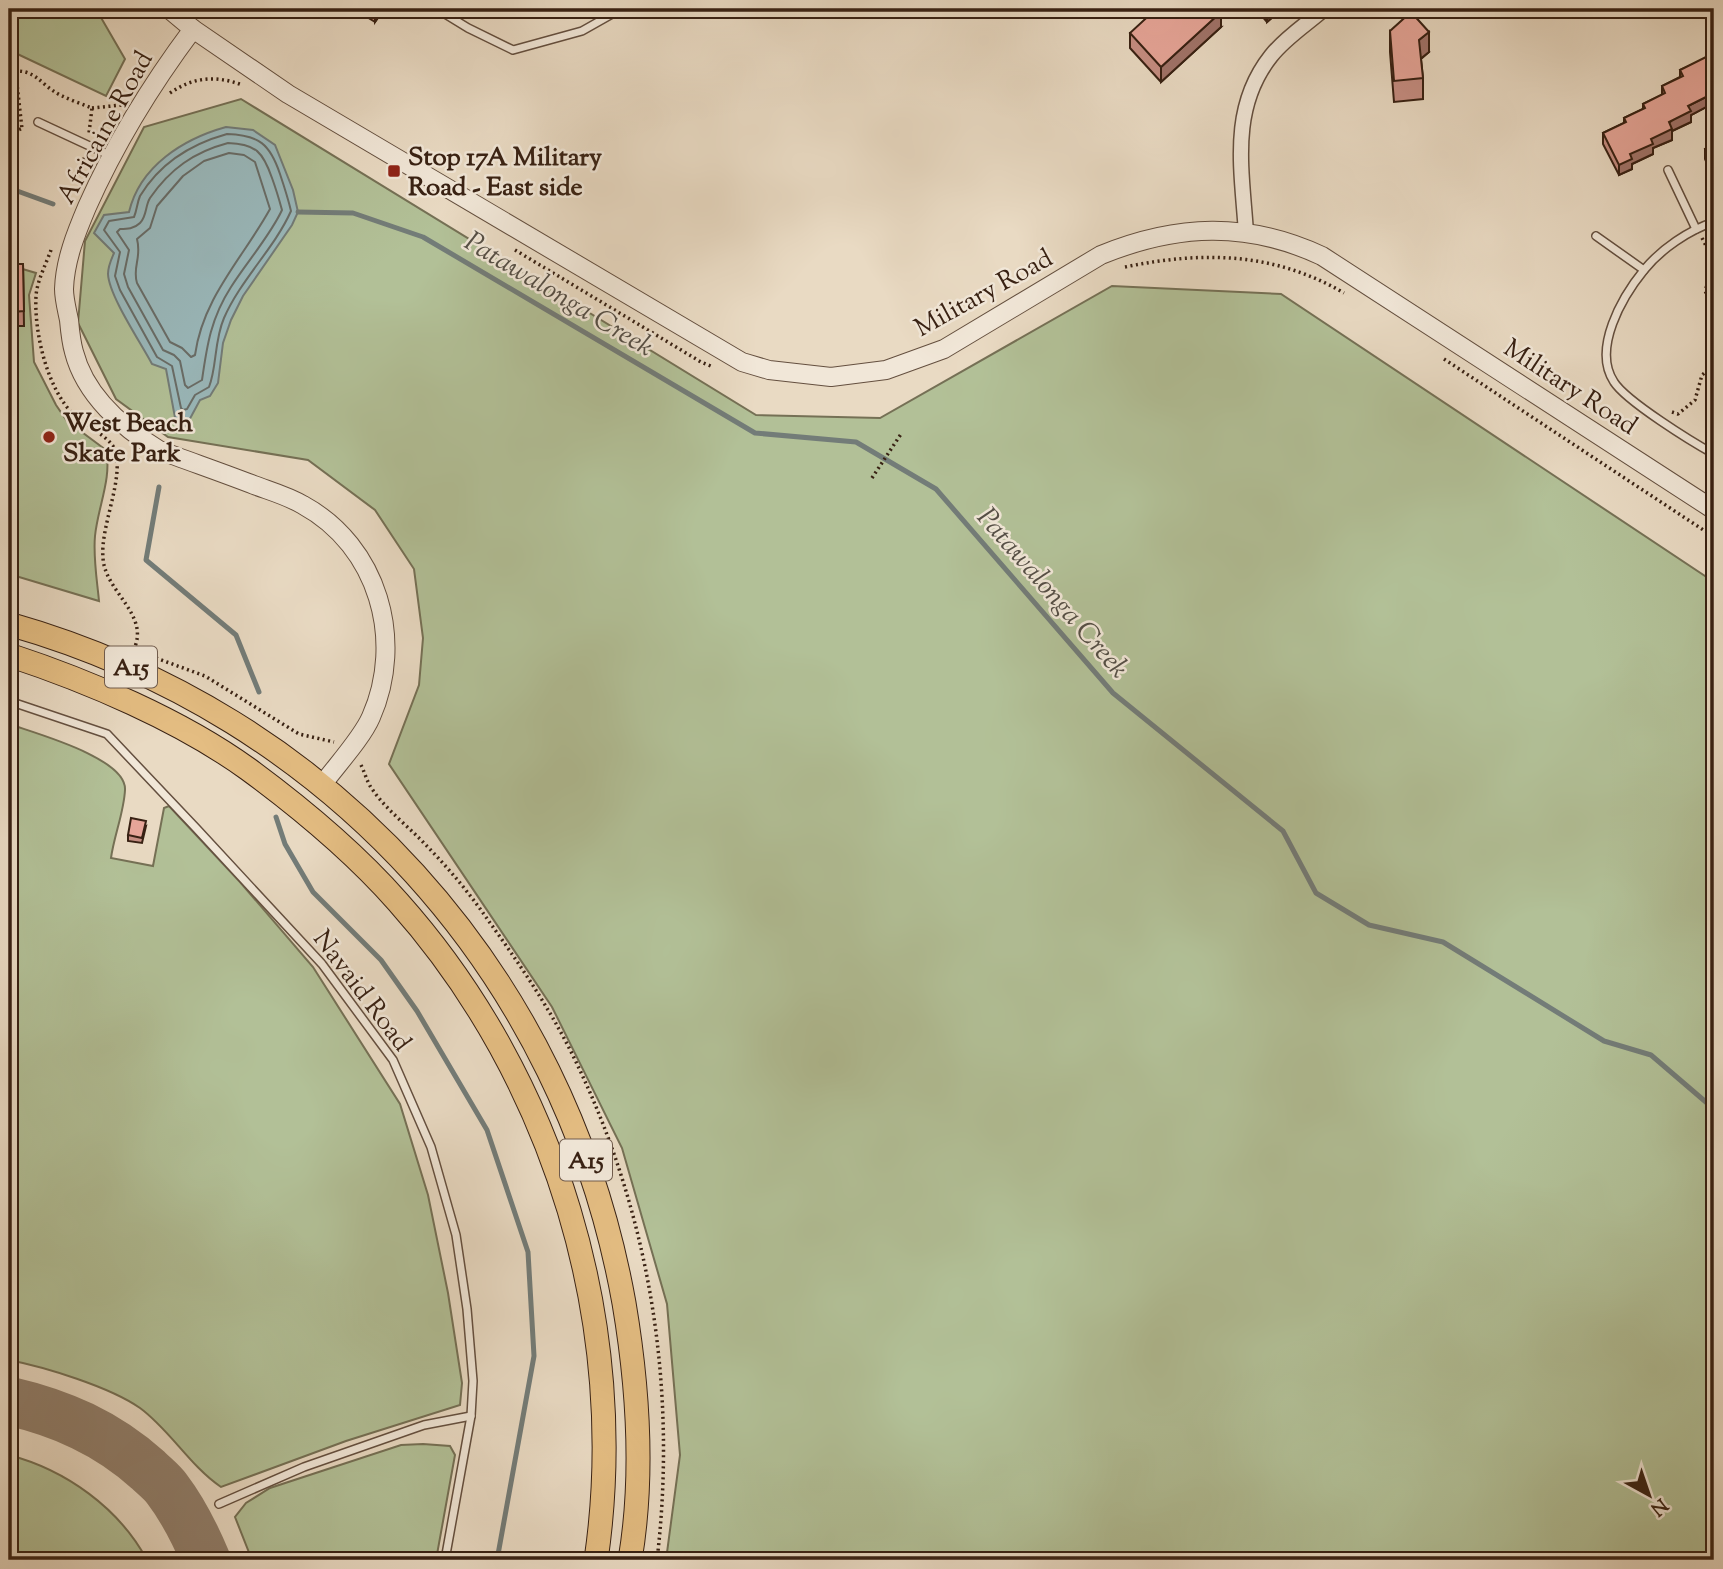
<svg xmlns="http://www.w3.org/2000/svg" width="1723" height="1569" font-family="'Sorts Mill Goudy',serif">
<style>
.green{fill:#b2c097;stroke:#757055;stroke-width:2}
.water{fill:#9ab9bc;stroke:#737c78;stroke-width:2}
.lines{fill:none;stroke-linecap:round;stroke-linejoin:round}
.shore{stroke:#696d68;stroke-width:2}
.stream{stroke:#737c78;stroke-width:5}
.taxiway{stroke:#907e6b;stroke-width:49}
.service-casing{stroke:#644f3f;stroke-width:10}
.minor-casing{stroke:#644f3f;stroke-width:17}
.tertiary-casing{stroke:#644f3f;stroke-width:20}
.primary-casing{stroke:#382113;stroke-width:25}
.path{stroke:#382113;stroke-width:3.5;stroke-dasharray:2 3.5;stroke-linecap:butt}
.service{stroke:#f1e7d8;stroke-width:7}
.minor{stroke:#f1e7d8;stroke-width:14}
.tertiary{stroke:#f1e7d8;stroke-width:18}
.primary{stroke:#e4bd82;stroke-width:23}
.wall{fill:#c68e83;stroke:#382113;stroke-width:2}
.shaded-wall{fill:#a1746a;stroke:#382113;stroke-width:2}
.building{fill:#e6a598;stroke:#382113;stroke-width:2}
.poi-dot{fill:#8f2418;stroke:#f1e7d8;stroke-width:2.5}
.labels{text-anchor:middle;stroke-width:5;stroke-linejoin:round;paint-order:stroke}
.shield{fill:#f1e7d8;stroke:#705c4e;stroke-width:2}
.shield-label{font-size:24px;font-weight:bold;fill:#382113}
.street-label{font-size:26px;fill:#382113;stroke:#f1e7d8}
.poi-label{font-size:26px;font-weight:bold;fill:#382113;stroke:#f1e7d8;text-anchor:start}
.water-label{font-size:28px;font-style:italic;fill:#554f46;stroke:#f1e7d8}
</style>
<rect width="100%" height="100%" fill="#e9dac3"/>
<filter id="stains"><feTurbulence type="fractalNoise" baseFrequency=".00286" numOctaves="4"/><feColorMatrix values="0 0 0 0 .2 0 0 0 0 .09 0 0 0 0 .02 0 0 0 .5 -.17"/></filter>
<radialGradient id="worn" r=".72"><stop offset=".6" stop-color="#630" stop-opacity="0"/><stop offset="1" stop-color="#630" stop-opacity=".3"/></radialGradient>
<g class="green">
<path d="M14 9H96L125 59 106 96 9 50C9 34 17 24 14 9Z"/>
<path d="M241 99 756 415 880 418 1112 286 1281 294 1714 582V1560H666L680 1455 667 1304 622 1148 552 1007 389 764 419 685 423 638 414 569 375 510 308 460 168 437 116 399 78 323 85 241 144 127Z"/>
<path d="M9 265 36 273 29 295 34 362 56 405 67 421 106 450C112 479 98 506 95 536 93 557 97 580 99 601L9 574Z"/>
<path d="M9 724C34 733 127 758 125 790 124 812 114 836 111 858L153 866 164 808 169 806 240 882 313 967 400 1104 428 1195 448 1293 462 1383 460 1405 346 1441 221 1487C190 1466 170 1430 140 1408 110 1387 45 1367 9 1360Z"/>
<path d="M423 1444 450 1446 455 1455 436 1560H252L235 1517 246 1503 270 1488 401 1445Z"/>
<path d="M9 1455C66 1470 119 1508 147 1560H9Z"/>
</g>
<path class="water" d="M226 127 253 130 275 145 293 190 298 212 292 225 243 296 231 320 223 343 218 383 210 396 200 400 186 426 176 423 166 369 152 364C141 343 109 296 108 274 108 266 111 260 114 253L94 233 104 215 129 212C140 166 183 139 226 127Z"/>
<g class="lines">
<g class="shore">
<path d="M227 134C259 135 270 144 280 174 284 186 288 198 291 211 274 249 241 279 224 318 214 341 217 367 209 387L195 395 187 409 183 410 181 408 172 366 157 357 120 290 115 276 120 252 104 230 109 221 134 217C137 210 137 203 140 196 160 163 191 144 227 134Z"/>
<path d="M228 143C256 144 263 152 272 178 276 189 279 199 282 210 270 236 246 263 231 287 211 318 207 345 202 380L188 388 185 385 180 361 174 355 163 350 128 287 124 274 129 250 117 232 120 229C127 229 134 229 140 223 147 216 145 206 150 198 170 169 194 152 228 143Z"/>
<path d="M229 153 244 155 255 162 270 209C243 258 203 297 195 355L191 357 182 348 170 342 137 283C132 267 142 258 137 239L150 228 157 206 183 176 204 161Z"/>
</g>
<g class="stream">
<path d="M9 188 53 204"/>
<path d="M298 212 353 213 423 237 755 433 856 442 936 489 1113 693 1283 831 1316 893 1369 925 1443 942 1604 1041 1651 1055 1714 1109"/>
<path d="M159 487 146 560 236 635 259 692"/>
<path d="M276 817 285 844 313 892 381 960 417 1011 487 1130 528 1252 534 1356 497 1560"/>
</g>
<path class="taxiway" d="M9 1401C61 1413 107 1433 148 1470 154 1476 162 1482 167 1489 183 1510 196 1536 206 1560"/>
<g class="service-casing">
<g id="service">
<path d="M437 9 468 28 513 50 582 31 621 9"/>
<path d="M38 122 111 156"/>
<path d="M1668 170 1696 229"/>
<path d="M1714 222C1689 230 1661 249 1644 270 1622 297 1592 349 1614 382 1626 401 1692 442 1714 454"/>
<path d="M1596 236 1644 270"/>
<path d="M9 701 107 734 196 828 322 964 393 1060 431 1147 456 1235 467 1309 473 1381 471 1416 445 1560"/>
<path d="M219 1504 304 1467 424 1425 471 1416"/>
</g>
</g>
<g class="minor-casing">
<path id="minor" d="M1246 233C1242 170 1229 109 1271 56 1285 38 1307 24 1324 9"/>
</g>
<g class="tertiary-casing">
<g id="tertiary">
<path d="M169 9 193 29 288 94 742 362 769 370 831 377 886 370 944 349 1101 255C1177 224 1247 221 1322 256L1714 510"/>
<path d="M193 29C151 85 115 144 87 207 76 233 65 260 64 289 64 299 67 310 69 320 70 331 71 342 74 352 85 395 123 428 159 450 191 462 223 473 254 485 270 491 288 496 303 505 378 546 405 640 371 717 362 738 336 766 322 785"/>
</g>
</g>
<g class="primary-casing">
<g id="primary">
<path d="M9 624C330 715 565 973 624 1303 638 1386 644 1477 630 1560"/>
<path d="M9 655C88 681 180 720 248 769 301 808 354 852 398 902 556 1079 630 1327 596 1560"/>
</g>
</g>
<g class="path">
<path d="M9 72C35 67 39 84 60 95 70 100 82 104 92 108L89 133"/>
<path d="M9 73 17 84 22 129"/>
<path d="M170 93C193 77 216 75 242 85"/>
<path d="M92 108 122 105"/>
<path d="M9 134 23 128"/>
<path d="M78 181 85 155"/>
<path d="M1702 238 1714 261"/>
<path d="M51 250C46 264 37 281 36 296 34 332 47 389 74 415 84 424 109 437 114 448 126 476 100 525 103 558 105 592 150 614 134 649"/>
<path d="M515 250 701 362 713 367"/>
<path d="M1125 267C1203 251 1274 252 1344 293"/>
<path d="M1714 272 1710 276 1705 291 1714 306"/>
<path d="M1444 359 1714 537"/>
<path d="M1672 412 1678 414 1695 400 1702 375 1714 365"/>
<path d="M872 478 901 434"/>
<path d="M156 658 205 676 299 734 334 742"/>
<path d="M361 765C365 773 367 782 372 789 385 808 404 823 420 839 445 864 468 891 488 920 521 966 553 1013 577 1064 651 1219 677 1390 657 1560"/>
</g>
<use href="#service" class="service"/>
<use href="#minor" class="minor"/>
<use href="#tertiary" class="tertiary"/>
<use href="#primary" class="primary"/>
</g>
<g class="wall">
<path d="M9 9H13L14 28 9 29Z"/>
<path d="M354 9H384L375 22Z"/>
<path d="M1256 9H1282L1267 22Z"/>
<path d="M1221 27 1161 82 1130 48V33Z"/>
<path d="M1390 31 1429 52 1421 59 1423 78V99L1394 102 1390 52Z"/>
<path d="M1714 55V103L1691 115V122L1672 131V140L1653 148V154L1632 164V169L1619 175 1603 144V133L1624 123V118L1643 109V104L1662 95V86L1680 77V70Z"/>
<path d="M1714 144V179L1705 159V149Z"/>
<path d="M9 264H23L24 326H12Z"/>
<path d="M146 826 142 843 128 841V835Z"/>
</g>
<g class="shaded-wall">
<path d="M375 9H384L375 22Z"/>
<path d="M1276 9H1282L1267 22V17Z"/>
<path d="M1221 12V27L1161 82V67Z"/>
<path d="M1429 32V52L1419 60V40Z"/>
<path d="M1714 93V103L1691 115V122L1672 131V140L1653 148V154L1632 164V169L1619 175V165L1630 154 1651 139 1688 106Z"/>
<path d="M12 312V326L9 329V315Z"/>
</g>
<g class="building">
<path d="M9 9H13L14 18H9Z"/>
<path d="M1156 9H1218L1221 12 1161 67 1130 33Z"/>
<path d="M1260 9H1276L1267 17Z"/>
<path d="M1411 12 1429 32 1419 40 1423 78 1394 81 1390 31Z"/>
<path d="M1714 55V93L1688 106 1691 111 1669 122 1672 129 1651 139 1653 144 1630 154 1632 159 1619 165 1603 133 1626 122 1624 118 1645 108 1643 104 1665 93 1662 86 1683 76 1680 70 1706 57Z"/>
<path d="M1714 144V168L1705 149Z"/>
<path d="M9 264H23L24 311 12 312 9 315Z"/>
<path d="M131 818 146 821 142 838 128 835Z"/>
</g>
<g class="poi-dot">
<rect x="387" y="164" width="14" height="14" rx="3.5"/>
<circle cx="49" cy="437" r="7"/>
</g>
<g class="labels">
<g class="shield">
<rect x="105" y="646.5" width="52" height="41" rx="5"/>
<rect x="560" y="1139.5" width="52" height="41" rx="5"/>
</g>
<g class="shield-label">
<text x="131" y="675">A15</text>
<text x="586" y="1168">A15</text>
</g>
<g class="street-label">
<text transform="translate(104 127) rotate(-61)" y="9">Africaine Road</text>
<text transform="translate(983 292) rotate(-29)" y="9">Military Road</text>
<text transform="translate(1571 386) rotate(33)" y="9">Military Road</text>
<text transform="translate(363 990) rotate(53)" y="9">Navaid Road</text>
</g>
<g class="poi-label">
<text x="408" y="165">Stop 17A Military<tspan x="408" dy="30">Road - East side</tspan></text>
<text x="63" y="431">West Beach<tspan x="63" dy="30">Skate Park</tspan></text>
</g>
<g class="water-label">
<text transform="translate(560 293) rotate(31)" y="10">Patawalonga Creek</text>
<text transform="translate(1054 592) rotate(49)" y="10">Patawalonga Creek</text>
</g>
</g>
<rect width="1723" height="1569" fill="none" stroke="#e9dac3" stroke-width="35"/>
<rect x="10" y="10" width="1702" height="1548" fill="none" stroke="#382113" stroke-width="3.5"/>
<rect x="18" y="18" width="1688" height="1534" fill="none" stroke="#382113" stroke-width="2"/>
<g transform="translate(1649 1495) rotate(140)" stroke="#f1e7d8" stroke-width="5" paint-order="stroke">
<path d="M0-5L12 26L0 18L-12 26Z" fill="#382113"/>
<text y="-10" font-size="19" font-weight="bold" text-anchor="middle" fill="#382113">N</text>
</g>
<rect width="100%" height="100%" filter="url(#stains)"/>
<rect width="100%" height="100%" fill="url(#worn)"/>
</svg>
